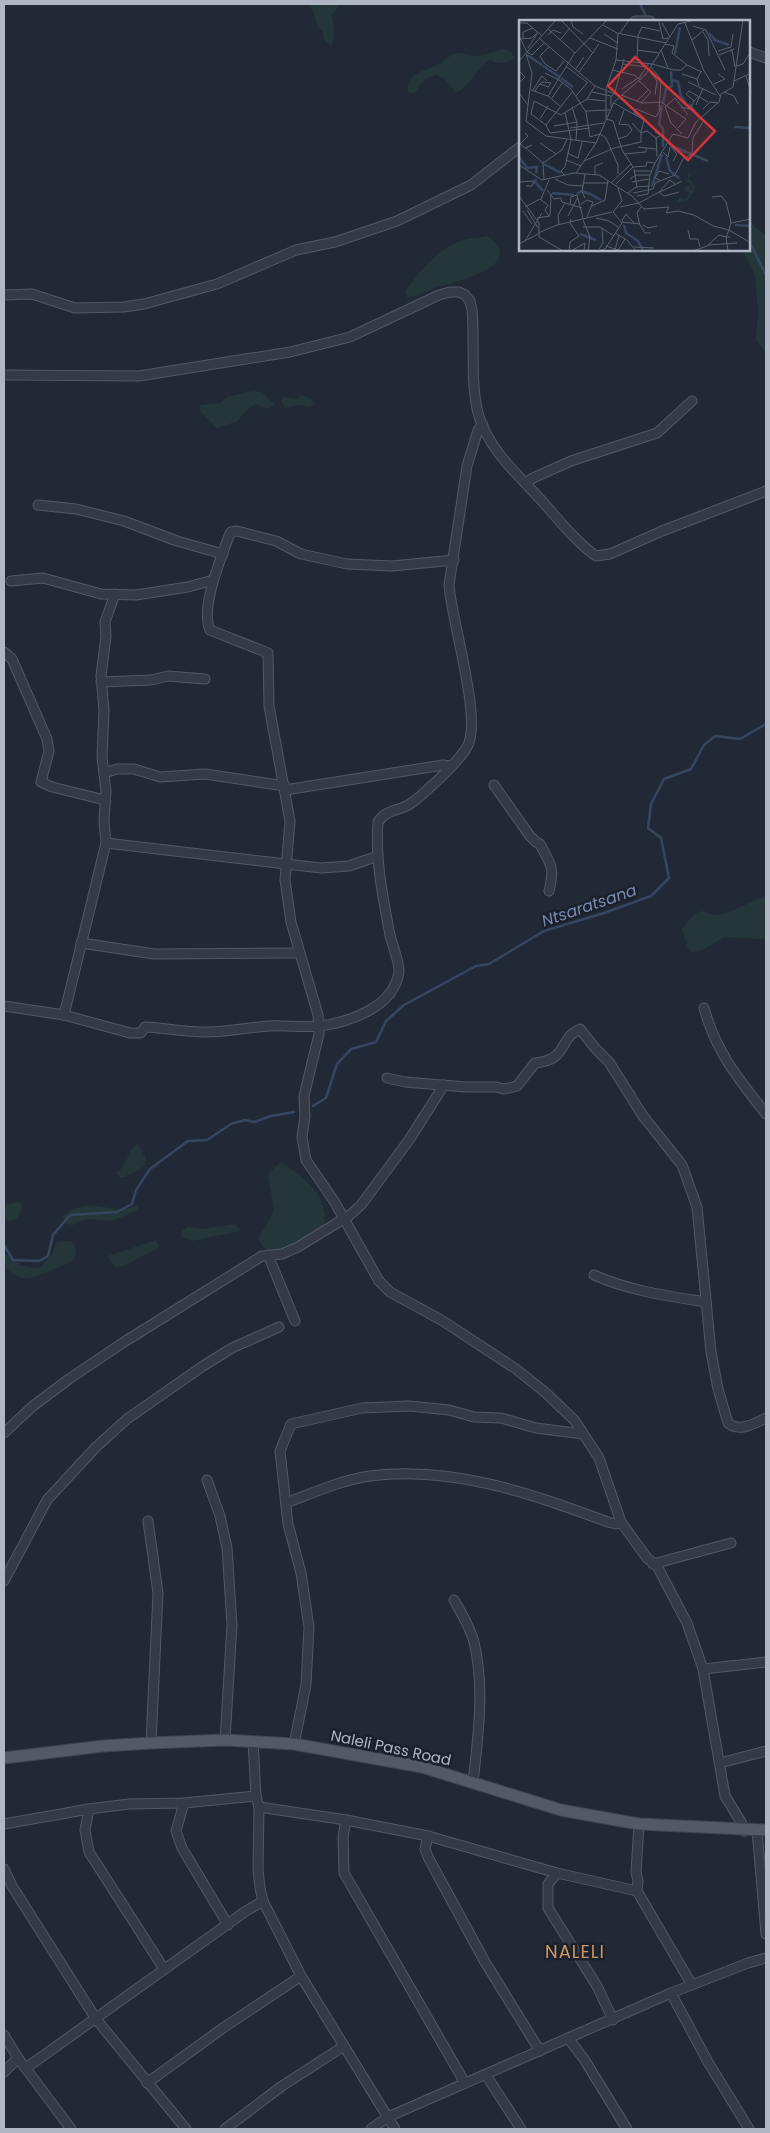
<svg xmlns="http://www.w3.org/2000/svg" width="770" height="2133" font-family="Poppins,sans-serif">
<style>
.green{fill:#243639}
.lines{fill:none;stroke-linecap:round;stroke-linejoin:round}
.stream{stroke:#37465f;stroke-width:2.5}
.minor-casing{stroke:#525965;stroke-width:11}
.major-casing{stroke:#3e4451;stroke-width:13}
.minor{stroke:#343b47;stroke-width:9}
.major{stroke:#525a67;stroke-width:11}
.labels{text-anchor:middle;stroke-width:5;stroke-linejoin:round;paint-order:stroke}
.street-label{font-size:15px;fill:#afb6c4;stroke:#1a202c}
.water-label{font-size:16px;font-style:italic;fill:#788bab;stroke:#1a202c}
.quarter-label{font-size:18px;letter-spacing:1px;fill:#ce9660;stroke:#1a202c}
.inset-river{fill:none;stroke:#37465f;stroke-width:2.5}
.inset-road{fill:none;stroke:#5a616f;stroke-width:1}
.view{fill:#d23638;fill-opacity:0.15;stroke:#d23638;stroke-width:2.5}
.inset-edge{fill:none;stroke:#afb6c4;stroke-width:2.5}
</style>
<rect width="100%" height="100%" fill="#212937"/>
<g class="green">
<path d="M310 4H338L336 11 331 15C334 26 336 36 331 46L324 39 323 31 318 28 314 13Z"/>
<path d="M504 49 511 52 514 57C507 65 499 64 490 60 476 69 470 86 456 93L445 79 437 75C426 78 421 80 417 91L412 94 408 92C405 73 426 71 439 64 446 60 449 54 459 53 465 53 471 57 478 56 487 55 495 51 504 49Z"/>
<path d="M749 222 766 235V353L756 340 758 312 755 275 743 250H749Z"/>
<path d="M487 236C530 267 452 282 432 289 423 292 417 298 407 297L405 291C420 271 439 247 464 240 471 238 480 238 487 236Z"/>
<path d="M253 391 262 392 275 405 267 409 256 404C248 408 243 413 238 421L217 428 199 410 201 405 220 403 227 397Z"/>
<path d="M300 395 311 398 314 404 309 407 300 405 286 408 281 401 284 397 298 399Z"/>
<path d="M764 896H766V938L761 939 724 937 703 950 691 952 687 946 682 929 694 914 702 911 715 915 728 913Z"/>
<path d="M138 1144 146 1159 145 1166 125 1177H119L116 1173C129 1166 126 1150 138 1144Z"/>
<path d="M281 1162C306 1179 330 1195 324 1229 307 1240 287 1251 266 1251L258 1239 274 1211 268 1174Z"/>
<path d="M17 1202 22 1204V1207L17 1219 11 1221 4 1220V1205Z"/>
<path d="M89 1205 124 1210 139 1205 137 1210 113 1221 88 1219 79 1221 73 1225 66 1224 62 1216 73 1209Z"/>
<path d="M236 1224 240 1231 192 1241 182 1237 181 1232 187 1227 202 1229Z"/>
<path d="M156 1240 159 1247 126 1265 115 1268 108 1256Z"/>
<path d="M72 1241 76 1249 75 1259C66 1265 59 1267 50 1271 28 1279 23 1283 4 1267V1252C15 1264 24 1267 40 1268L52 1255 57 1242Z"/>
</g>
<g class="lines">
<g class="stream">
<path d="M640 4 647 18"/>
<path d="M749 241 766 275"/>
<path d="M313 1106 326 1098 337 1064 351 1049 376 1042 386 1021 404 1005 476 966 489 964 544 931 604 913 651 896 669 878 661 838 648 828 651 804 664 779 691 769 704 745 715 736 740 739 766 724"/>
<path d="M4 1245 13 1260 39 1261 48 1256 53 1235 70 1215 117 1212 132 1204 136 1190 150 1169 188 1141 207 1140 231 1124 245 1120 254 1122 271 1116 294 1112"/>
</g>
<g class="minor-casing">
<g id="minor">
<path d="M635 21H650"/>
<path d="M749 52 766 58"/>
<path d="M4 295 32 294 75 308 124 307 144 304 217 284 296 250 335 242 397 221 471 185 520 147"/>
<path d="M4 375 139 376 290 352 350 337 439 295 450 292H459L465 295 470 301 472 310C475 343 470 380 478 413 487 448 519 476 542 501 559 520 575 541 596 556L610 554 662 531 766 491"/>
<path d="M525 483 533 478 571 461 657 433 692 401"/>
<path d="M38 505 76 509 124 521 177 541 223 554"/>
<path d="M454 560 392 566 347 564 301 554 276 541 237 531 231 532 229 536C221 558 200 608 210 630L268 653 269 706 290 821 285 880 291 922 318 1015 319 1034 304 1096 305 1116 302 1137 306 1160 334 1201 379 1281 390 1292 443 1321 516 1369 546 1393 575 1421 599 1458 621 1522 647 1558 657 1566 687 1623 703 1669 725 1796 741 1822 744 1831"/>
<path d="M11 581 43 578 101 594 136 595 188 587 213 580"/>
<path d="M115 594 105 622 106 636 101 676 104 710 102 757 106 791 104 821 106 843 64 1015 130 1033H141L145 1027C165 1028 186 1032 206 1032 228 1032 249 1027 270 1026 286 1025 304 1028 320 1026 350 1022 394 1007 399 972 400 964 392 944 390 935 383 898 375 860 378 822 385 810 399 811 410 804 421 797 430 787 439 779 448 770 461 758 467 747 483 721 451 619 449 585L467 466 478 430 483 425"/>
<path d="M4 652 12 659 47 739 49 751 41 782 52 787 105 800"/>
<path d="M101 682 151 680 168 676 205 679"/>
<path d="M104 773 117 769H134L160 777 205 774 285 786"/>
<path d="M494 785 530 836 536 842 540 844C551 866 555 866 549 891"/>
<path d="M285 790 443 765 450 766"/>
<path d="M106 843 321 868 349 866 378 856"/>
<path d="M81 943 154 954 299 953"/>
<path d="M4 1006 64 1015"/>
<path d="M704 1008C716 1052 738 1078 766 1114"/>
<path d="M387 1078 405 1082 466 1087H496L504 1089 517 1086 535 1063C569 1060 558 1038 580 1029L595 1048 609 1062 643 1116 682 1165 697 1207 711 1352 718 1389 728 1423C739 1433 755 1423 766 1418"/>
<path d="M268 1255 295 1321"/>
<path d="M594 1275C630 1291 668 1296 706 1302"/>
<path d="M4 1433 33 1406 69 1379 124 1342 262 1256 282 1254 298 1247 350 1215 361 1205 409 1140 444 1085"/>
<path d="M207 1480 220 1516 227 1548 232 1625 225 1740"/>
<path d="M286 1503C313 1493 341 1480 370 1476 452 1465 532 1494 608 1522L616 1524 621 1522"/>
<path d="M148 1521 158 1593 151 1743"/>
<path d="M653 1564 731 1543"/>
<path d="M4 1581 47 1500 96 1447 127 1419 203 1366 232 1348 279 1327"/>
<path d="M454 1600C462 1614 470 1627 474 1642 485 1688 478 1736 473 1783"/>
<path d="M703 1669 766 1662"/>
<path d="M253 1741 256 1796 259 1807 258 1870 260 1888 263 1901 301 1976 395 2129"/>
<path d="M294 1744 306 1685 309 1627 301 1573 288 1524 280 1451 291 1424 362 1408 409 1406 449 1410 474 1417 501 1418 536 1428 583 1434"/>
<path d="M720 1763 766 1751"/>
<path d="M184 1803 176 1831 182 1848 228 1925"/>
<path d="M259 1807 346 1820 428 1836 557 1873 637 1891"/>
<path d="M89 1809 85 1830 89 1852 164 1969"/>
<path d="M346 1820 343 1837 344 1873 465 2083"/>
<path d="M4 1824 89 1809 129 1804 184 1803 256 1796"/>
<path d="M639 1824 636 1872 638 1881 637 1891 692 1985"/>
<path d="M757 1830 766 1934"/>
<path d="M428 1836 425 1849 429 1859 485 1962 540 2051"/>
<path d="M4 1869 12 1886 96 2019 186 2129"/>
<path d="M557 1873 548 1884V1908L597 1986 613 2020"/>
<path d="M671 1993 708 2062 749 2129"/>
<path d="M4 2035 18 2058 71 2129"/>
<path d="M568 2038 584 2059 627 2129"/>
<path d="M26 2068 246 1911 263 1901"/>
<path d="M4 2072 18 2058"/>
<path d="M486 2075 521 2129"/>
<path d="M147 2083 223 2028 301 1976"/>
<path d="M225 2129 282 2086 344 2046"/>
<path d="M371 2129 388 2117 671 1993 748 1963 766 1958"/>
</g>
</g>
<g class="major-casing">
<path id="major" d="M4 1758 103 1746 151 1743 225 1740 294 1744 422 1767 561 1810 588 1815 639 1824 766 1830"/>
</g>
<use href="#minor" class="minor"/>
<use href="#major" class="major"/>
</g>
<g class="labels">
<g class="street-label">
<text transform="translate(391 1748) rotate(12)" y="5">Naleli Pass Road</text>
</g>
<g class="water-label">
<text transform="translate(589 905) rotate(-19)" y="6">Ntsaratsana</text>
</g>
<g class="quarter-label">
<text x="575" y="1958">NALELI</text>
</g>
</g>
<g transform="translate(519 20)">
<rect width="231" height="231" fill="#212937"/>
<path d="M171 152 173 155 170 158 174 163 171 166V170H174L172 166 176 164 175 171 169 180 157 183 161 177 166 179 171 174 165 168 171 164 164 159 169 160V153Z" fill="#243639"/>
<path class="inset-river" d="M190 13 196 20 210 25M156 34 161 7M8 35 23 45M24 46 41 57M42 58 54 67M154 60 159 62 162 76 167 83M144 83 147 69 153 66 152 51M170 84 180 96M143 85 140 104 144 109V127M215 107 232 108M153 126 189 141M0 137 8 148 18 147 17 153M147 137 151 151 160 158M25 144 42 153M17 159 16 162 24 171M133 166 143 134M33 173 55 175M58 174 62 171 69 173 82 180M105 205 107 213 119 221 124 230M216 205 232 206M61 214 77 220"/>
<path class="inset-road" d="M42 0 74 33M52 0 54 7 64 14M140 2 144 19 149 18M0 3H8L23 16M143 3 151 17M166 3 185 51 201 76M84 5 98 13 147 23M174 6 187 10 206 50M29 9 56 33M184 12 189 20 190 36M101 13 110 0M85 14 99 23M29 15 34 10 42 13M0 16 8 32 13 35 25 23M119 16 123 7 141 11M4 18V12L14 8M20 18 76 66 101 76M71 18 99 29M1 19 13 18 19 12M41 20 51 8M173 20 185 10M146 24 155 26 153 33 168 45M30 27 21 36 26 44 37 51 45 41M9 28 18 14M118 30 140 33M142 30 149 48M213 30 216 47M199 31 212 27 214 14M7 34 13 53 7 101 27 116 77 123M200 35 215 29M97 40 133 44M118 40 119 16M0 41 37 0M104 44 128 47M133 44 155 50H162L168 45 183 52M217 46 224 44 232 31M48 47 69 63M132 47 142 59 140 90M56 50 65 37M93 50 115 55 122 60M130 50 138 61 136 75M0 51 6 57 0 63M60 52 80 24M26 53 40 60M163 54 178 59M227 56 232 72M120 58 130 43M40 60 52 69 67 92 71 117 81 114 87 118 99 145V154M120 61 132 72 122 83M215 61 232 53M169 62 197 75M195 64 206 59 199 54M180 66 178 59 182 52M103 69 119 58M12 70 29 76 41 86M14 70 23 56 28 61M16 71 20 65 22 63 24 62 32 63 29 67 21 64M73 72 92 76M96 72 105 39M205 72 215 76 219 84M0 73 9 85M102 75 123 83 142 82 167 99 159 108M29 76 55 34 88 0M57 76 68 63M179 77 175 81 167 74 170 71 189 82M33 78 44 62M68 79 86 81M15 81 12 94 27 105 31 113 71 108M15 81 42 95 68 79 76 66M118 81 130 69M95 83 125 100 122 112M177 85 184 68M53 87 58 103 57 121M92 87V77L96 72M146 87 152 103 163 114M146 87 156 78 169 95M162 87 171 89 175 81M184 89 191 82 199 83M66 91 91 90M46 92 52 120M119 95 115 93 117 89 137 97 142 88M21 99 29 86M87 99V69L97 40 99 13M87 99 94 101 103 130 114 147M27 105 54 71M35 106 58 102M51 108 85 103M136 112 142 115 137 118 138 136M122 113 128 111 137 118M99 119 108 116 113 110 110 105 100 104 105 90M0 123 6 128 13 125M21 123 37 134M1 124 9 116 6 113M150 124 158 134 154 141M119 127 137 129M7 128 24 143M144 132 149 137 151 127M48 133 59 138 63 122M105 134 127 132V128M47 140 62 146M65 141 95 128 122 122V113L113 103M24 143 43 130 48 119M24 143 25 159M0 145 23 160 55 153 80 155 113 176 125 189 150 187 147 193 159 191 175 195 194 206 210 210 232 223M115 149 118 167M115 151H132M57 153 77 123 95 82 127 54 159 4 176 0M66 154 63 172 66 178M76 154V146L84 143M45 155 42 151 46 147 52 120M36 159 49 165 64 166M111 159 117 155H131M141 160 136 158 140 151 150 154M0 162 15 161 13 166H7M93 162 112 144M113 162 130 159M65 163H88M97 164 114 147 127 146 128 142 136 143 154 114 169 118 177 102 200 82 202 74 214 67 224 0M28 170 35 179 42 178 43 182 63 188M140 172 145 176 160 172M141 172 163 161M109 173 117 167 131 166M114 173 134 169 136 163 156 155 164 139 173 134 174 118 185 100M0 176 20 203V217L44 231M118 176 129 174 131 155 136 143M22 179 30 160M120 183 140 172 151 160 156 164M51 184 52 177 58 175 64 198M62 184 68 180 74 182 68 197M73 186 86 180 89 160M6 187 21 179 29 185 26 190 30 196M101 187 120 183M122 187 118 193 121 205 126 213H132M8 190 19 208M4 191 13 204M49 196 59 177M18 198 31 196 32 174M77 198 90 201 99 207M52 199 51 203 60 216M64 200 71 217 69 231M103 201 107 194 115 203M103 202 121 204M212 203 232 199M40 205 39 195 46 183M124 205 129 208 138 206M64 207H81L95 216M169 210 171 219H179L181 227M19 213 38 205 93 192M96 213 108 220 117 231M6 221 23 193M0 224 19 214M189 225 218 223M87 226 99 230 106 219M115 227 135 228M80 229 84 223 83 208M96 230 100 215M50 231 51 222 60 216M52 231 66 223 65 231M79 231 86 229 103 203 94 192 103 181 99 168M174 231 188 226 200 215 207 217 210 210 212 202 207 182 202 176 193 177M209 231 207 217H211"/>
<path class="view" d="M116 37 196 111 169 140 89 66Z"/>
<rect width="231" height="231" class="inset-edge"/>
</g>
<rect width="770" height="2133" fill="none" stroke="#afb6c4" stroke-width="10"/>
</svg>
